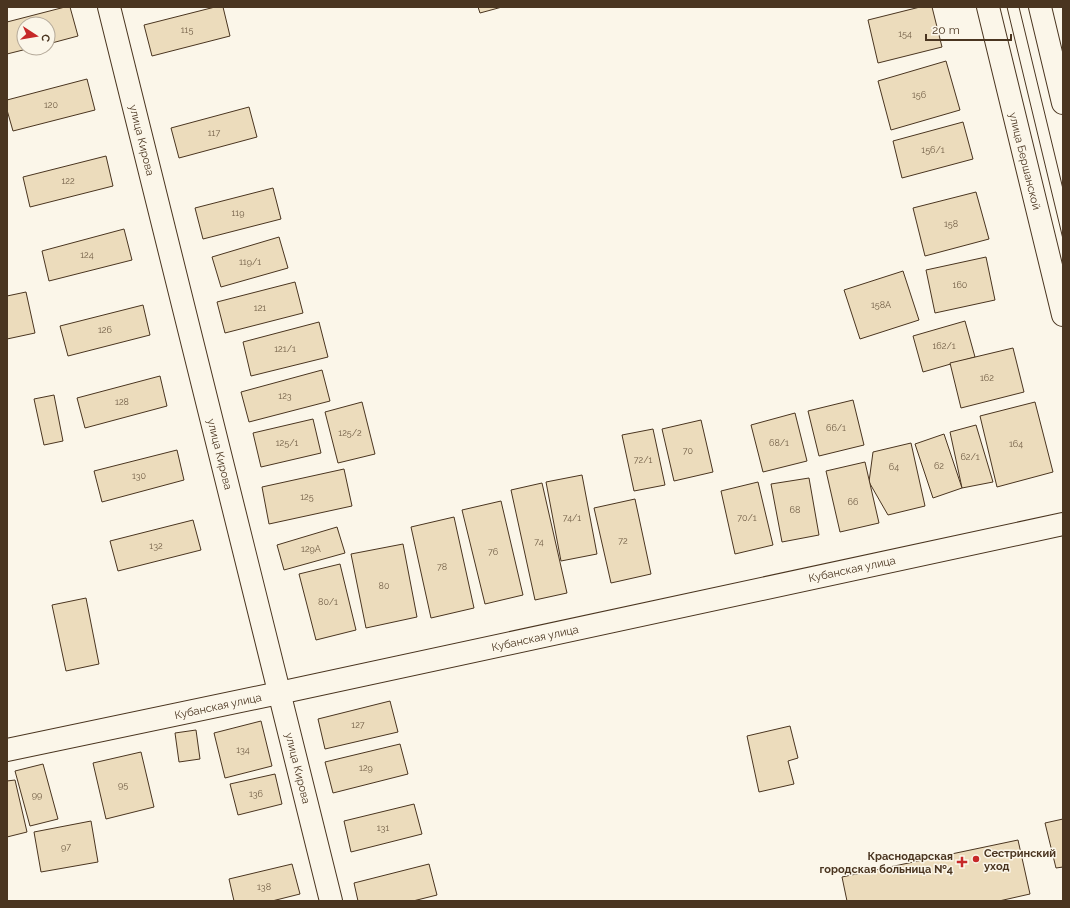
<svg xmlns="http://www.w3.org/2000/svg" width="1070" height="908" font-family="Raleway,sans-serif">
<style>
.building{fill:#ecdcbc;stroke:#4a3520}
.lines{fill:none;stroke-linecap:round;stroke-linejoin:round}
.street-casing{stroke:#4a3520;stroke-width:24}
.street{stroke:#fbf6e9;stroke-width:22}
.tram{stroke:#4a3520;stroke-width:1}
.poi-dot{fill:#c62828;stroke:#fbf6e9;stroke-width:1.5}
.labels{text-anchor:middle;stroke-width:3;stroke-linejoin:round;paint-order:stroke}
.number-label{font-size:9px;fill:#725f47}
.street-label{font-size:11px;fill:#4a3520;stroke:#fbf6e9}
.poi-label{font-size:11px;font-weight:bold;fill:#4a3520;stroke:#fbf6e9;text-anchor:start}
</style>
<rect width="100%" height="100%" fill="#fbf6e9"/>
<g class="building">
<path d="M65 7H70L78 36 48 44V24H24V48H31L7 54V22Z"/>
<path d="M215 7H223L230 36 152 56 144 25Z"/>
<path d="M478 7H502L480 13Z"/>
<path d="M920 7H932L942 47 878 63 868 20Z"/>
<path d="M946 61 960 110 891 130 878 81Z"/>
<path d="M87 79 95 110 13 131 7 110V100Z"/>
<path d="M249 107 257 137 179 158 171 128Z"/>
<path d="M963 122 973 159 902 178 893 141Z"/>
<path d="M106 156 113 186 30 207 23 177Z"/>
<path d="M273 188 281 219 203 239 195 208Z"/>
<path d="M976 192 989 239 925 256 913 208Z"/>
<path d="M124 229 132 260 49 281 42 251Z"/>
<path d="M279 237 288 268 221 287 212 257Z"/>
<path d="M986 257 995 300 935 313 926 270Z"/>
<path d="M903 271 919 320 860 339 844 290Z"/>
<path d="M295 282 303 313 225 333 217 302Z"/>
<path d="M26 292 35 333 7 339V296Z"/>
<path d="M143 305 150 335 68 356 60 326Z"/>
<path d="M965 321 975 357 923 372 913 336Z"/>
<path d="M319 322 328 357 251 376 243 342Z"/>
<path d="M1013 348 1024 392 961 408 950 363Z"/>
<path d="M322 370 330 401 249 422 241 392Z"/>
<path d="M160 376 167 406 85 428 77 398Z"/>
<path d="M54 395 63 441 44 445 34 399Z"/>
<path d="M853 400 864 445 819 456 808 411Z"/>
<path d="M362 402 375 454 338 463 325 412Z"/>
<path d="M1035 402 1053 472 997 487 980 416Z"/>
<path d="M795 413 807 461 763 472 751 425Z"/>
<path d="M313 419 321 453 261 467 253 433Z"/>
<path d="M701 420 713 472 674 481 662 429Z"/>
<path d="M976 425 993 482 962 488 950 432Z"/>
<path d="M653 429 665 485 634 491 622 435Z"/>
<path d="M944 434 962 488 933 498 915 444Z"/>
<path d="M911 443 925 506 888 515 869 482 873 452Z"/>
<path d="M177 450 184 480 102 502 94 471Z"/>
<path d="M865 462 879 523 840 532 826 471Z"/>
<path d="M344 469 352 506 269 524 262 487Z"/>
<path d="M582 475 597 554 561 561 546 482Z"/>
<path d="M809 478 819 535 782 542 771 484Z"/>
<path d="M758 482 773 545 735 554 721 491Z"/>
<path d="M542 483 567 593 535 600 511 490Z"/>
<path d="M635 499 651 574 611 583 594 508Z"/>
<path d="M501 501 523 595 485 604 462 510Z"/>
<path d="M454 517 474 608 431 618 411 527Z"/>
<path d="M193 520 201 550 118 571 110 541Z"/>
<path d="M337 527 345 553 284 570 277 545Z"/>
<path d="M403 544 417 617 366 628 351 554Z"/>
<path d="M340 564 356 630 316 640 299 574Z"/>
<path d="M86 598 99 664 66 671 52 605Z"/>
<path d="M390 701 398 732 325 749 318 719Z"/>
<path d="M261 721 272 766 225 778 214 733Z"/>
<path d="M790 726 798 758 788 761 794 784 759 792 747 736Z"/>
<path d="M196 730 200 759 179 762 175 733Z"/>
<path d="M400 744 408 774 333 793 325 762Z"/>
<path d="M141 752 154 807 106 819 93 763Z"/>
<path d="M43 764 58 819 30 826 15 771Z"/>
<path d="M275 774 282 804 238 815 230 784Z"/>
<path d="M15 780 27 832 7 837V781Z"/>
<path d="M414 804 422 834 351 852 344 821Z"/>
<path d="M1063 819V867L1056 868 1045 823Z"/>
<path d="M91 821 98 862 41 872 34 832Z"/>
<path d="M1018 840 1030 894 999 901H847L842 877Z"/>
<path d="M292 864 300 894 272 901H234L229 879Z"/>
<path d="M429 864 437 895 413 901H358L354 883Z"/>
</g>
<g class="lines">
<g class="street-casing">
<g id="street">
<path d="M109 7 331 901"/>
<path d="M988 7 1063 315"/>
<path d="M1040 7 1063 103"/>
<path d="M7 750 279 693 1063 524"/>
</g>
</g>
<use href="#street" class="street"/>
<g class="tram">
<path d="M1007 7 1063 239"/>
<path d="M1019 7 1063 189"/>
</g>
</g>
<g class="poi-dot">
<circle cx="976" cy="859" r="4"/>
<path d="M960 856h4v4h4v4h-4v4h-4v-4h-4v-4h4z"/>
</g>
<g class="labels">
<g class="number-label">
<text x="187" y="33">115</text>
<text x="905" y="37">154</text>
<text x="919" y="98">156</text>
<text x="51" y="108">120</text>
<text x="214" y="136">117</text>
<text x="933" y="153">156/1</text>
<text x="68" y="184">122</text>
<text x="238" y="216">119</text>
<text x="951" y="227">158</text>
<text x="87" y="258">124</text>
<text x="250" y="265">119/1</text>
<text x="960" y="288">160</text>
<text x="881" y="308">158А</text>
<text x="260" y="311">121</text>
<text x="105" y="333">126</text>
<text x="944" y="349">162/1</text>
<text x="285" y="352">121/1</text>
<text x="987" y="381">162</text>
<text x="285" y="399">123</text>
<text x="122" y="405">128</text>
<text x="836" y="431">66/1</text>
<text x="350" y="436">125/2</text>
<text x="287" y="446">125/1</text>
<text x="779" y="446">68/1</text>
<text x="1016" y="447">164</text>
<text x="688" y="454">70</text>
<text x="970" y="460">62/1</text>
<text x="643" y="463">72/1</text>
<text x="939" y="469">62</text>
<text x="894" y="470">64</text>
<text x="139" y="479">130</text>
<text x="307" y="500">125</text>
<text x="853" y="505">66</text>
<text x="795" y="513">68</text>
<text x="572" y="521">74/1</text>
<text x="747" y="521">70/1</text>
<text x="623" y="544">72</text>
<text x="539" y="545">74</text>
<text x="156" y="549">132</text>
<text x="311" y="552">129А</text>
<text x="493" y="555">76</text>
<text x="442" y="570">78</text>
<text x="384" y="589">80</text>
<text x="328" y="605">80/1</text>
<text x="358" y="728">127</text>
<text x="243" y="753">134</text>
<text x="366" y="771">129</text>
<text x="123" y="788">95</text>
<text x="256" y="797">136</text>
<text x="37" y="798">99</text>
<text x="383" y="831">131</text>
<text x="66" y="850">97</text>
<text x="264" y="890">138</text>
</g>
<g class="street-label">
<text transform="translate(142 140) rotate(76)" y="4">улица Кирова</text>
<text transform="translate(1025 161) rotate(76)" y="4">улица Бершанской</text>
<text transform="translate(220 454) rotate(76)" y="4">улица Кирова</text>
<text transform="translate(852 569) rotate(-12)" y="4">Кубанская улица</text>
<text transform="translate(535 638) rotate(-12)" y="4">Кубанская улица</text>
<text transform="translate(218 706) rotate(-12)" y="4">Кубанская улица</text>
<text transform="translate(298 768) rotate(76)" y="4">улица Кирова</text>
</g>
<g class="poi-label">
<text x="984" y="857">Сестринский<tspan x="984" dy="13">уход</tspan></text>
<text x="953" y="860" text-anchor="end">Краснодарская<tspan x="953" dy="13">городская больница №4</tspan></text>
</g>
</g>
<rect width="1070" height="908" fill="none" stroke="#4a3520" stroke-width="16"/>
<g transform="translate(36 36) rotate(102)"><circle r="19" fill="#fbf6e9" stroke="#b4a999"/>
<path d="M0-3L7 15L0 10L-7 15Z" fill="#c62828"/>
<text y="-6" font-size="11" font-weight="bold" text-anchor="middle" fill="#4a3520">С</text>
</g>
<path d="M926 34v6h85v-6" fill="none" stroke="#4a3520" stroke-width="2"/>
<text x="932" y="34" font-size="12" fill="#4a3520" stroke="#fbf6e9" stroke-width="3" paint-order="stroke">20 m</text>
</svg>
